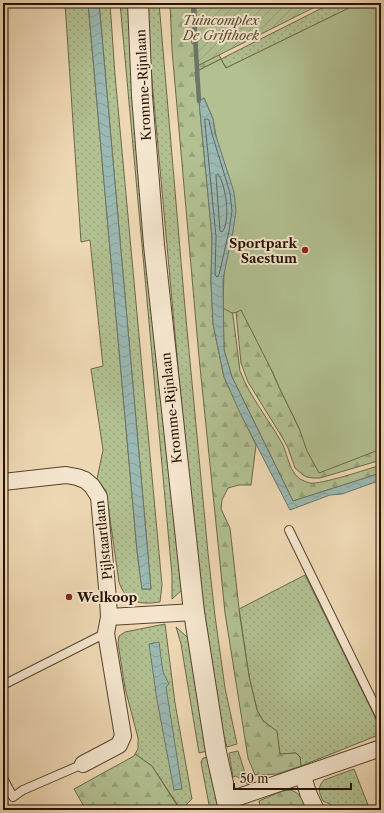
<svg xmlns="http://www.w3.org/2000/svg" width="384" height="813" font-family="'Libre Caslon Text',serif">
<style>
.grass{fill:url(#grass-dots);stroke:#6c6849}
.forest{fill:url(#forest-firs);stroke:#6c6849}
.garden{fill:url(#garden-furrows);stroke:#6c6849}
.pitch{fill:#b2c092;stroke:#6c6849}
.water{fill:url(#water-waves);stroke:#6c766b}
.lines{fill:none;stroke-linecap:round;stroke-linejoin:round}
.shore{stroke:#60655a;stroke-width:1}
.stream{stroke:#6c766b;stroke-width:4.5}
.service-casing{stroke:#57432d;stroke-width:10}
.minor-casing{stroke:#57432d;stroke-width:18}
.tertiary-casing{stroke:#57432d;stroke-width:22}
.service{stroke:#f4e6ce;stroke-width:8}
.minor{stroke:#f4e6ce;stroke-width:16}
.tertiary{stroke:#f4e6ce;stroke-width:20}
.poi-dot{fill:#8f2418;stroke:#f4e6ce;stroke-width:1.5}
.labels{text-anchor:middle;stroke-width:4;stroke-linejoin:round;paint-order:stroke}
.park-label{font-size:13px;font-style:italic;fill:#564e33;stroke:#f4e6ce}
.street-label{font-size:13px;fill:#251100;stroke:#f4e6ce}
.poi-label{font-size:13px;font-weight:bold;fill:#251100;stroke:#f4e6ce;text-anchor:end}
</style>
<defs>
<pattern id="grass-dots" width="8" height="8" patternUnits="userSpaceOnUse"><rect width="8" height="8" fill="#b2c092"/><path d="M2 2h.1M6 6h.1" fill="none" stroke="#99a47c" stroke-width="1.8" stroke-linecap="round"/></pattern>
<pattern id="forest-firs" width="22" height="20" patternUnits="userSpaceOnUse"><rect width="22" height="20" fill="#b2c092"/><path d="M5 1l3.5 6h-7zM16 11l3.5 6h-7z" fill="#99a47c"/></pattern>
<pattern id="garden-furrows" width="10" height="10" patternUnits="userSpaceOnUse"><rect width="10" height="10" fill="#b2c092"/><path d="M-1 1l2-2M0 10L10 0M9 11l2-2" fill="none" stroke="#99a47c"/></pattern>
<pattern id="water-waves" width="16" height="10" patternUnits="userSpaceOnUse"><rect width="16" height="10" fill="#9bb9b3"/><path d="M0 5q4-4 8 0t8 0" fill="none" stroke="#859e98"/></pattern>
</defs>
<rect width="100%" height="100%" fill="#eed8b4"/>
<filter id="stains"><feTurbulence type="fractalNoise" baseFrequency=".005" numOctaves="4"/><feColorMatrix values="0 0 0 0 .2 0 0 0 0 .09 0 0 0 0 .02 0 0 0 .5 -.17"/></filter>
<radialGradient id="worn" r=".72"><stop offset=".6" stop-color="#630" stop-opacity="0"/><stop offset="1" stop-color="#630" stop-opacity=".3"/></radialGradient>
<g class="grass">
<path d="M65 3H88L137 551 142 589H151L100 14 99 3H110L115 75 162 585 160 602C140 605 126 603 119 582L106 491 97 479 103 450 91 369 103 366 90 240 81 242Z"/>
<path d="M120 3H131L183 589 172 599V575Z"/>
<path d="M145 3H159L185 308 208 553 215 616 225 688 237 744 227 747 218 719 191 510Z"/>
<path d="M332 3H360L226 68 221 59Z"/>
<path d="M305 575 381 729V734L301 766 300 757 296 753 280 754 276 731 263 721 257 710 249 676 239 609Z"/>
<path d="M165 624 175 703 192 799 181 810 152 766 135 754 138 749V738L125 688 118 643 119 636 125 632Z"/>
<path d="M176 627 187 637 191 636 207 751 199 753 181 644Z"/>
<path d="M238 751 249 785 236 776 233 777 229 753Z"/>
<path d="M208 757 219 810H210L201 762 203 758Z"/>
<path d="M354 769 370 810H333L330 804 323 801C319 793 317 787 324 780Z"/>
</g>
<g class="forest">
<path d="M170 3H210L208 27 191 29 192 44 212 39 221 59 195 72 199 101 212 237 211 282 213 324 224 377 256 445 251 485H239L228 488 222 500 221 509 230 528 240 617 249 676 257 710 263 721 277 731 280 754 296 753 300 757 301 766 277 774 255 775 248 758 225 613 218 543 199 357 172 50Z"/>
<path d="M204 85 240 371C251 399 269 419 283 445 286 452 289 465 293 471 296 477 302 481 310 483 320 485 368 469 381 465V473L293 501 232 377 224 350 223 308Z"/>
<path d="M233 282 279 387 299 428 381 435V460L320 478H313L307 477 303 475 295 468 288 448 282 437 248 382 241 363Z"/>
<path d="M135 754 152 766 180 810H86L74 789 134 756Z"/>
<path d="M291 790C301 794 304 800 309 810H261L259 801 282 791Z"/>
</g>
<path class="garden" d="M196 3H323L197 66Z"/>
<path class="pitch" d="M359 3H381V449L319 473 307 451 299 428 279 387 273 373 241 310C232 315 232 313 223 308L224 269 233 231 213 119 204 98 199 101 195 72 221 59 226 68Z"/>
<g class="water">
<path d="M88 3H99L151 589H142L137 551Z"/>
<path d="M204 98 213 119 215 133 234 192 236 211 233 231 223 279 224 350 232 377 293 501 381 473V480L342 494 330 495 290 510 240 413 224 377 213 324 211 282 212 237 199 101Z"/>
<path d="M159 642 163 672 169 684 166 687 182 789 174 790 157 700 149 644Z"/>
</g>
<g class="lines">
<g class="shore">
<path d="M205 119H207L209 120 212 134 230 193 232 211 229 231 219 275 217 277 215 275 216 237Z"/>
<path d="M218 174C226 184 231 222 222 232L220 231 216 176Z"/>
</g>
<path class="stream" d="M193 3 199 101"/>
<g class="service-casing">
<g id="service">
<path d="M289 530 381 718"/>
<path d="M3 685 106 633"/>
<path d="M3 778 13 797 23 790 83 764"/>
</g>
</g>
<g class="minor-casing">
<g id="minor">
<path d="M3 482 66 475 77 477 85 480 92 486 99 497 108 599 109 617 106 633 123 736 119 745 83 764"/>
<path d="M109 617 194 612"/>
<path d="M303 776 308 793 316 810"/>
<path d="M227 801 381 748"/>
</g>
</g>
<g class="tertiary-casing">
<path id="tertiary" d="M138 3 142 96 154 245 194 612 216 752 229 810"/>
</g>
<use href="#service" class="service"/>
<use href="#minor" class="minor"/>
<use href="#tertiary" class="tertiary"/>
</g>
<g class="poi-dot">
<circle cx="305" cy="250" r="4"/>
<circle cx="69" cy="597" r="4"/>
</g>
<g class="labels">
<g class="park-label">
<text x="221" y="25">Tuincomplex<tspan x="221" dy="15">De Grifthoek</tspan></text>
</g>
<g class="street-label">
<text transform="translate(143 85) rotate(-93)" y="5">Kromme-Rijnlaan</text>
<text transform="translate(171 408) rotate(-96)" y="5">Kromme-Rijnlaan</text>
<text transform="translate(103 540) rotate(-96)" y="5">Pijlstaartlaan</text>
</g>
<g class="poi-label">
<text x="297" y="248">Sportpark<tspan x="297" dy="15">Saestum</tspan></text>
<text x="77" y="602" text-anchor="start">Welkoop</text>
</g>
</g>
<rect width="384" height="813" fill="none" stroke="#eed8b4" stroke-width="16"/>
<rect x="4" y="4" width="376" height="805" fill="none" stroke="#251100" stroke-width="2"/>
<rect x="8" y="8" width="368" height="797" fill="none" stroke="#251100"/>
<path d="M234 783v6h117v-6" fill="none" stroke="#251100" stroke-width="2"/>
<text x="240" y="783" font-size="12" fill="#251100" stroke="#f4e6ce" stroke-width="3" paint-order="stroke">50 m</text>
<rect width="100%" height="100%" filter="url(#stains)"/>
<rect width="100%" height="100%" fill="url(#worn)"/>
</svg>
